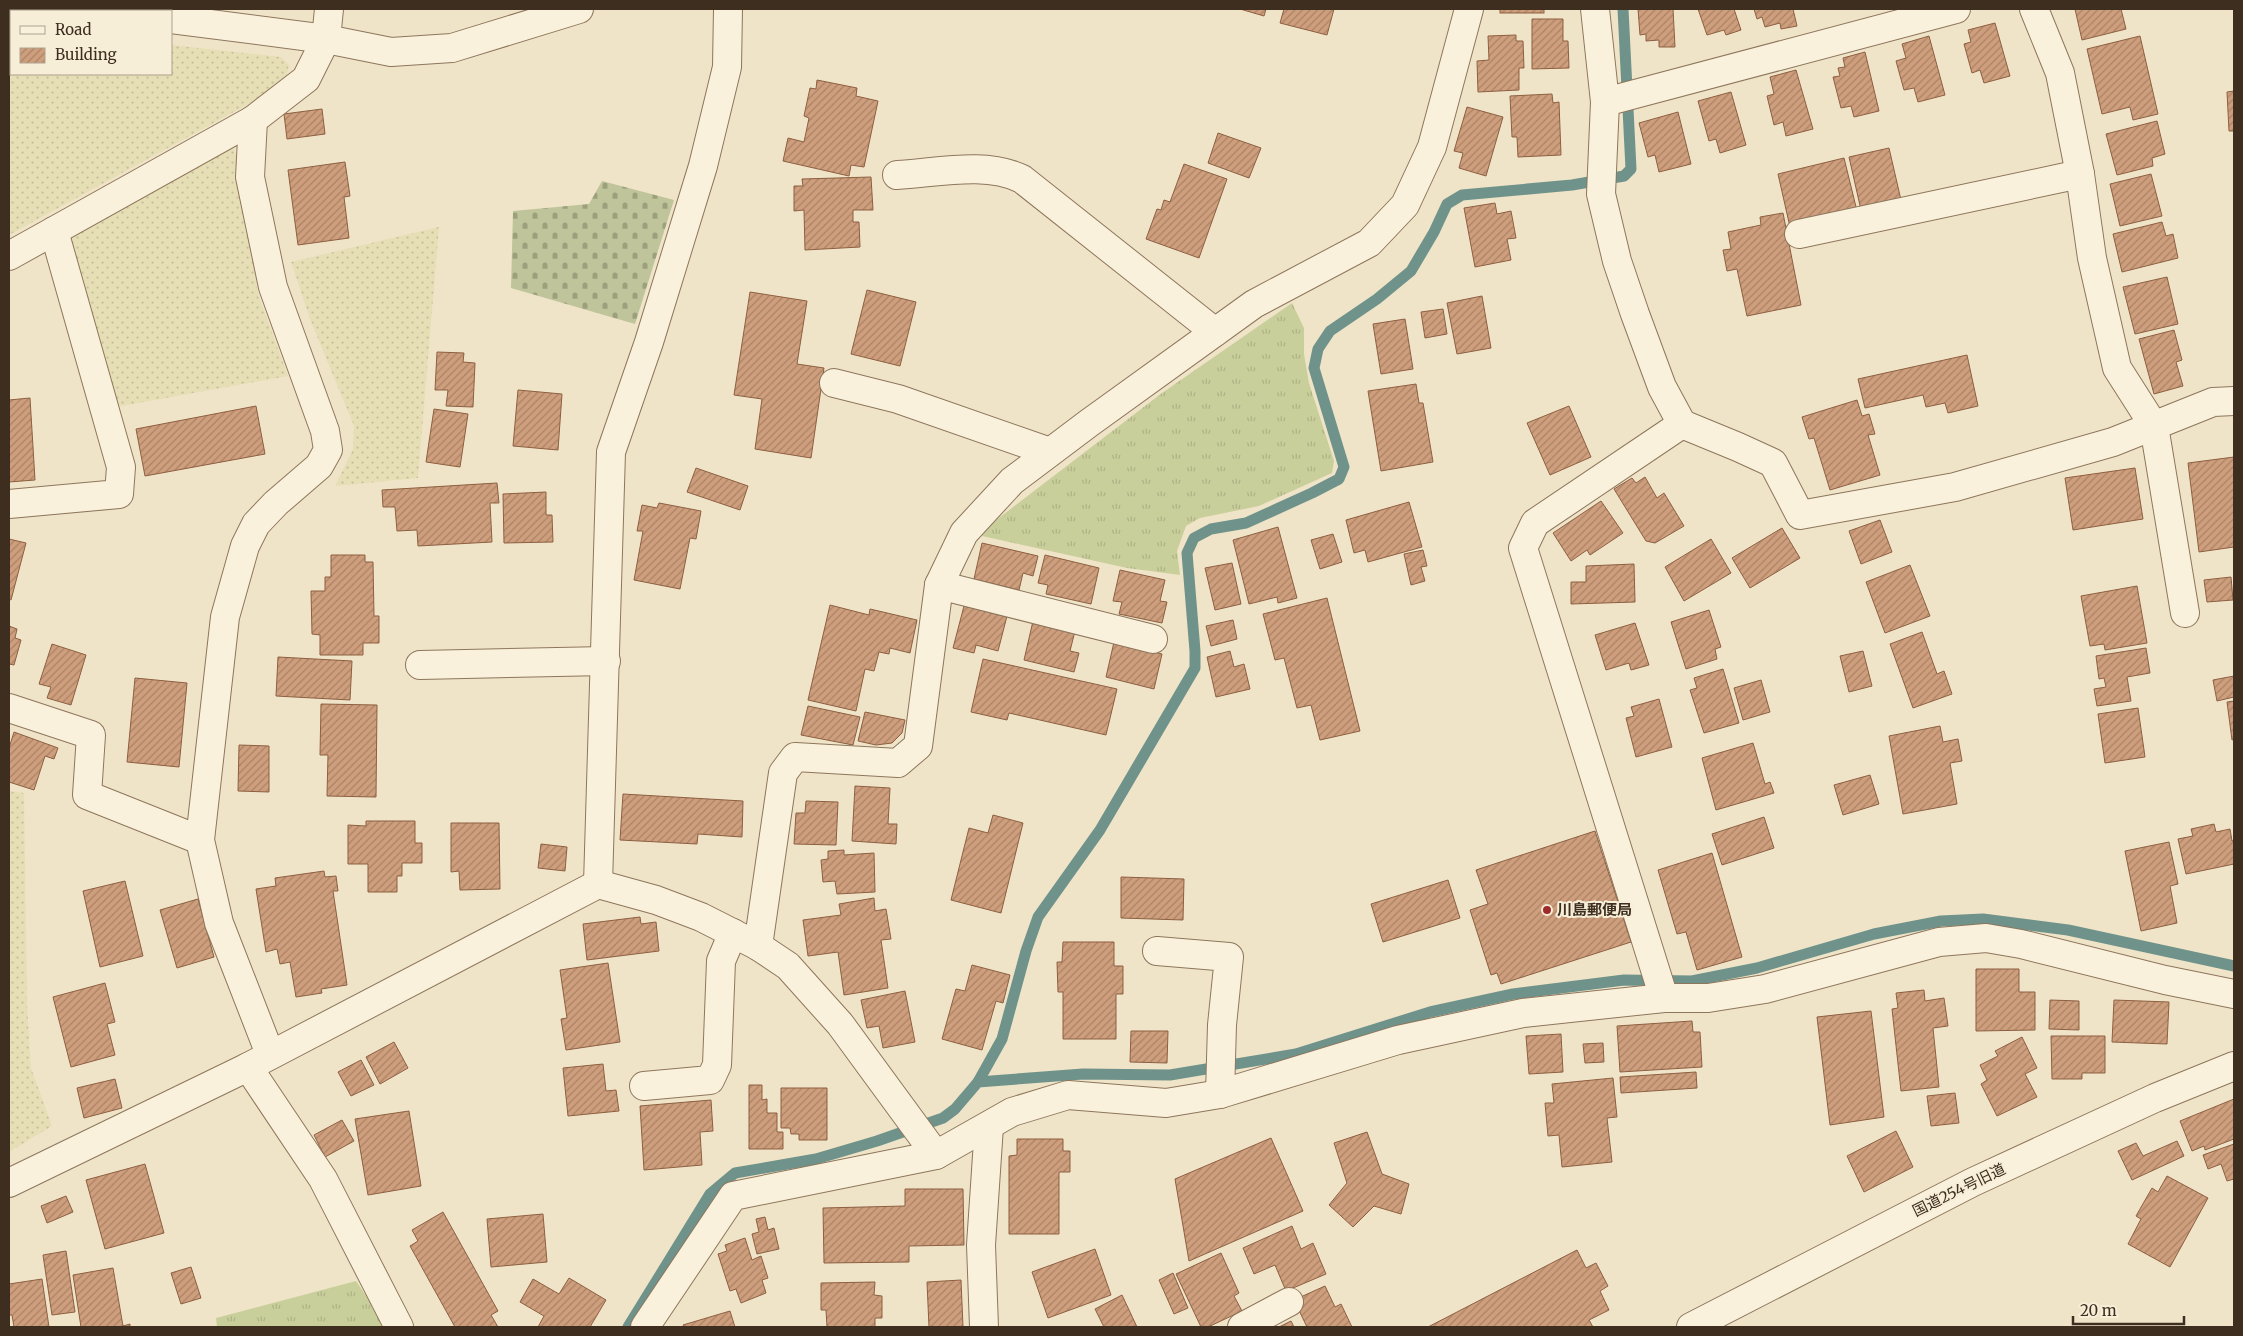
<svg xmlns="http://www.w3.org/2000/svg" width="2243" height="1336" font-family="Merriweather,'Noto Sans JP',serif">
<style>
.farmland{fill:url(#farmland-dots)}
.grass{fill:url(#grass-tufts)}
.cemetery{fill:url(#cemetery-stones)}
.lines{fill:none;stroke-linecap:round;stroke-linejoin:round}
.stream{stroke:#6f938a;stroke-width:11}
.building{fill:url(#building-hatch);stroke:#8d5f41}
.minor-casing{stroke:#8d765c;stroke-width:30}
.minor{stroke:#faf1dc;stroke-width:28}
.poi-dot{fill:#9e2a2b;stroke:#f7eed8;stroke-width:2}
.labels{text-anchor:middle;stroke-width:4;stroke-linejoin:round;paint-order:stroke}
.poi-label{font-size:15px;font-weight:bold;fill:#3d2e20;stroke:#f7eed8;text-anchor:start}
.street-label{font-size:15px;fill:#3d2e20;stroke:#f7eed8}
</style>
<defs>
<pattern id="farmland-dots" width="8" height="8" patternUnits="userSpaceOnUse" patternTransform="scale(1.25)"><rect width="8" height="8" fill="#e6deb5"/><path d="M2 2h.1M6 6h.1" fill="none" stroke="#c6bf9b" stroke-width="1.8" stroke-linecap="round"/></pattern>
<pattern id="grass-tufts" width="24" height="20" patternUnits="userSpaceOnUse" patternTransform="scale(1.25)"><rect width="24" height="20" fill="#c9cf9b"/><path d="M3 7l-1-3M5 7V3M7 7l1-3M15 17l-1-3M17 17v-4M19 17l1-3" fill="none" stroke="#aeb285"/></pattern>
<pattern id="cemetery-stones" width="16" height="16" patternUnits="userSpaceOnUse" patternTransform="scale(1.25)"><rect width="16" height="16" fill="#bfc49a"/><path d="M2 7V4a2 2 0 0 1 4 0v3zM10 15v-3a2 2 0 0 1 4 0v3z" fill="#9ca07d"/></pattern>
<pattern id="building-hatch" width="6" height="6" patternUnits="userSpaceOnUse" patternTransform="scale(1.25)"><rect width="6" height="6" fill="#cf9f7d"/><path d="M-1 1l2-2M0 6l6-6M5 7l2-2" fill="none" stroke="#a98266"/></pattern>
</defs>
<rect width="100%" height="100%" fill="#f0e4c8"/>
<g class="farmland">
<path d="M9 27H11V74H171V45L281 57 289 65 285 84 9 235Z"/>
<path d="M225 145 234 149 237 158 258 294 288 376 116 407 69 232Z"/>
<path d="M439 227 418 478 335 486 353 449 354 426 310 319 291 262Z"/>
<path d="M9 791 24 793 27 1005 31 1068 52 1126 9 1152Z"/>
</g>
<g class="grass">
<path d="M1292 303 1304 328V354L1309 383 1334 461 1332 473 1259 506 1200 518 1186 526 1177 551 1180 575 1127 568 982 536 991 524 1162 393Z"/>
<path d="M356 1281 377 1312 384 1327H217L216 1318Z"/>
</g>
<path class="cemetery" d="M602 181 674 200 635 324 511 288 513 211 589 204Z"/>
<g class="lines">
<g class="stream">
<path d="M978 1082 1002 1039 1026 951 1038 917 1100 830 1195 668V651L1187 553 1194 538 1211 529 1246 523 1312 493 1339 479 1344 467 1314 368 1318 349 1330 331 1377 299 1411 271 1434 232 1447 204 1462 195 1572 185 1624 176 1631 169 1623 9"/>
<path d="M628 1327 710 1194 735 1173 816 1159 877 1141 943 1118 955 1109 978 1082 1083 1074 1170 1075 1296 1054 1430 1012 1513 994 1624 980 1692 981 1757 968 1874 934 1941 921 1983 919 2068 930 2234 966"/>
</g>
</g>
<g class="building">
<path d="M1240 9H1266L1264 16Z"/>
<path d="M1284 9H1334L1327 35 1280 23Z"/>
<rect x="1500" y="9" width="44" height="4"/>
<path d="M1638 9H1673L1675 47H1659V40L1646 41V34L1640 35Z"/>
<path d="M1698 9H1734L1741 30 1726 35 1724 30 1707 35Z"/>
<path d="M1754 9H1793L1797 26 1781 29 1780 23 1765 27 1762 17 1757 19Z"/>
<path d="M2075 9H2121L2126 29 2082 40Z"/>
<path d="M1532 19H1563V41H1568L1569 68 1532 69Z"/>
<path d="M1995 23 2010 76 1984 83 1980 70 1972 73 1964 44 1971 42 1968 30Z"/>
<path d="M1516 35V41H1523L1524 68H1519V90L1478 92 1477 61 1489 60 1488 36Z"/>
<path d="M1929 36 1945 95 1918 102 1914 88 1904 90 1896 61 1906 58 1902 44Z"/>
<path d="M2140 36 2158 114 2133 120 2130 107 2102 114 2087 49Z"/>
<path d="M1865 52 1879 111 1854 117 1851 106 1841 108 1833 77 1840 76 1838 68 1845 67 1843 58Z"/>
<path d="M1796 70 1813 129 1786 136 1783 122 1774 125 1767 96 1774 94 1770 77Z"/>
<path d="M817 80 857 88 856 96 878 101 864 167 851 165 849 176 783 161 788 138 804 142 809 118 804 116 810 88 816 89Z"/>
<path d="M2234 91V131H2229L2227 92Z"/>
<path d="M1731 92 1746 145 1720 153 1716 139 1709 141 1698 101Z"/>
<path d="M1552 94 1553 103 1559 102 1561 155 1518 157 1517 137H1512L1510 96Z"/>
<path d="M1467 107 1503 117 1486 176 1459 168 1463 153 1454 151Z"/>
<path d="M322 109 325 134 287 139 284 114Z"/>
<path d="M1678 112 1691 164 1659 172 1655 155 1648 157 1639 123Z"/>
<path d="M2157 121 2165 154 2152 158 2153 166 2117 175 2106 134Z"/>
<path d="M1218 133 1261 148 1249 178 1208 163Z"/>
<path d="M1889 148 1901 200 1861 210 1849 157Z"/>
<path d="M1844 158 1857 211 1790 227 1778 174Z"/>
<path d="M345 162 350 196 344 197 349 238 298 245 288 170Z"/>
<path d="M1184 164 1227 179 1199 258 1146 239 1157 209 1161 210 1164 200 1170 202Z"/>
<path d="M2151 174 2162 216 2120 226 2110 184Z"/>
<path d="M871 177 873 210H853V222H859L860 247 805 250 804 210 794 211V186H803L802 179Z"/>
<path d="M1495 203 1497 214 1511 211 1516 238 1507 239 1511 260 1475 267 1464 208Z"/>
<path d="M1783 213 1801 305 1747 316 1737 269 1727 271 1723 250 1731 249 1728 232 1761 225 1760 217Z"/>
<path d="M2162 222 2166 236 2173 234 2178 258 2122 272 2113 234Z"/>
<path d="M2167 277 2178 324 2135 334 2123 287Z"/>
<path d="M867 290 916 302 900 366 851 354Z"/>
<path d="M750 292 807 301 797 364 824 368 811 458 755 449 762 399 734 395Z"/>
<path d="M1482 296 1491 348 1457 354 1447 303Z"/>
<path d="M1443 309 1447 334 1425 338 1421 312Z"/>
<path d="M1405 319 1413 369 1381 374 1373 324Z"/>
<path d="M2174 330 2182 360 2176 362 2183 386 2154 394 2139 339Z"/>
<path d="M437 352 464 353 463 362 475 363 473 407 446 406 448 390H435Z"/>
<path d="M1967 355 1978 406 1948 413 1945 403 1926 407 1923 395 1865 408 1858 379Z"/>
<path d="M1416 384 1419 403H1423L1433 462 1381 471 1368 391Z"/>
<path d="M518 390 562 394 558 450 513 446Z"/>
<path d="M30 398 35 480 9 482V400Z"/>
<path d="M1857 400 1862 416 1869 414 1875 434 1868 435 1880 475 1830 490 1814 438 1809 439 1802 417Z"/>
<path d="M256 406 265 454 145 476 136 429Z"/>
<path d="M1569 406 1591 457 1550 475 1527 423Z"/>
<path d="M434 409 468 414 460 467 426 462Z"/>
<path d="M2234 457V547L2199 552 2188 463Z"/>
<path d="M696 468 748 486 740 510 687 492Z"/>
<path d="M2135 468 2143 519 2073 530 2065 478Z"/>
<path d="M1645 477 1657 498 1664 493 1684 526 1655 543 1646 541 1614 489 1632 478 1636 483Z"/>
<path d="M497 483 499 503H490L492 542 418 546 417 530 397 531 395 507H383L382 490Z"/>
<path d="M546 492V515H552L553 542 504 543 503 494Z"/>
<path d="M1601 501 1623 533 1590 555 1587 550 1571 561 1553 533Z"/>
<path d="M1409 502 1422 547 1368 562 1365 550 1354 553 1346 520Z"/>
<path d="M659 503 701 511 696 539 690 538 680 589 634 580 643 531H637L642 505 657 508Z"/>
<path d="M1880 520 1892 552 1861 564 1849 531Z"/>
<path d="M1278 527 1297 598 1278 603 1277 597 1249 604 1233 540Z"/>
<path d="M1782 528 1800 558 1750 588 1732 558Z"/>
<path d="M1333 534 1342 562 1320 569 1311 540Z"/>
<path d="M9 539 26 543 11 600 9 599Z"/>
<path d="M1711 539 1731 573 1684 601 1665 567Z"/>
<path d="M982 543 1038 556 1033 576 1023 573 1019 590 974 579Z"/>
<path d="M1423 550 1427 566 1421 567 1425 581 1411 585 1404 554Z"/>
<path d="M331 555H365V562H373L374 616H379V643H363V655H320V635L312 634 311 591H325V577H331Z"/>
<path d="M1045 555 1099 568 1091 604 1046 594 1048 585 1038 583Z"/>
<path d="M1232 563 1241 604 1215 610 1205 568Z"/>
<path d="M1634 564 1635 602 1571 604V582H1586V566Z"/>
<path d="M1910 565 1930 616 1885 633 1866 582Z"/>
<path d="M1120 570 1165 580 1160 601 1167 602 1162 623 1119 614 1122 602 1113 601Z"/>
<path d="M2231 577 2233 600 2207 602 2204 580Z"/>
<path d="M2137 586 2147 643 2105 650 2104 644 2090 646 2081 596Z"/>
<path d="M1327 598 1360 731 1320 740 1311 705 1297 708 1284 658 1275 660 1263 614Z"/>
<path d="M830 605 869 615 870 609 917 620 910 653 890 648 889 654 879 652 874 671 865 669 856 711 808 700Z"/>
<path d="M964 606 1007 616 998 651 976 645 974 653 953 648Z"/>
<path d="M1709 610 1721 647 1715 649 1717 659 1686 669 1671 622Z"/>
<path d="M1233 620 1237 639 1211 646 1206 626Z"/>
<path d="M1033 621 1075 631 1070 651 1079 653 1074 672 1024 660Z"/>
<path d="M1635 623 1649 665 1631 670 1629 663 1606 670 1595 635Z"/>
<path d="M9 626 17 629 15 638 21 640 14 665 9 664Z"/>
<path d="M1922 632 1937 674 1944 671 1952 694 1913 708 1890 644Z"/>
<path d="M1114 642 1162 654 1154 689 1106 677Z"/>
<path d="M52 644 86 655 71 705 47 698 51 687 39 684Z"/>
<path d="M2146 648 2150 673 2127 677 2131 701 2097 706 2094 689 2106 687 2104 678 2099 679 2096 656Z"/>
<path d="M1230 651 1234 667 1244 664 1250 689 1216 697 1207 657Z"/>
<path d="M1863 651 1872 686 1849 692 1840 656Z"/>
<path d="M278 657 352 661 350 700 276 696Z"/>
<path d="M983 659 1117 689 1106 735 1009 713 1007 720 971 712Z"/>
<path d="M1723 669 1739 723 1704 733 1690 690 1697 688 1694 678Z"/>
<path d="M2234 676V697L2217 701 2213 680Z"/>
<path d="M135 678 187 683 179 767 127 762Z"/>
<path d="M1761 680 1770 712 1743 720 1734 688Z"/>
<path d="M1659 699 1672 747 1636 757 1626 718 1634 716 1631 707Z"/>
<path d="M2234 701V739L2232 740 2227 702Z"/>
<path d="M321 704 377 705 376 797 327 796 328 755H320Z"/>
<path d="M808 706 860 717 853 745 801 735Z"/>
<path d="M2138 708 2145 757 2105 763 2098 714Z"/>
<path d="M865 712 905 720 902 733 892 743 876 745 858 741Z"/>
<path d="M1940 726 1943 742 1958 739 1962 761 1950 763 1957 804 1903 814 1889 736Z"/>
<path d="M14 732 58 748 54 759 45 756 34 790 9 782V748Z"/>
<path d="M1753 743 1765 784 1770 782 1774 793 1716 810 1702 758Z"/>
<path d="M239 745 269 746V792L238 791Z"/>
<path d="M1870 775 1879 804 1843 815 1834 785Z"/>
<path d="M855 786 890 788 888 824H897L896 844 852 841Z"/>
<path d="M623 794 743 801 742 837 698 834 697 844 620 840Z"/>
<path d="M806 801 838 802 836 845 794 844 796 813H805Z"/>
<path d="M993 815 1023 823 1001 913 951 900 969 828 988 833Z"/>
<path d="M1764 817 1774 848 1722 865 1712 834Z"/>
<path d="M366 821H415V843H422V863H402V876H397V892H368V864H348V825L366 826Z"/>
<path d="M451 823H499L500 889 460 890 459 871 451 872Z"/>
<path d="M2214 824 2216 832 2230 829 2232 841 2234 840V864L2186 874 2178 839 2193 836 2191 829Z"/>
<path d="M1595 831 1631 942 1501 984 1497 973 1491 975 1470 910 1488 904 1476 870Z"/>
<path d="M2169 842 2178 884 2170 886 2177 923 2141 931 2125 851Z"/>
<path d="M541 844 567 847 565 871 538 868Z"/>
<path d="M844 850V855L874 853 875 892 837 894 835 881 823 882 821 860 828 859V851Z"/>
<path d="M1712 853 1742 957 1697 970 1686 932 1677 934 1658 870Z"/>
<path d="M324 871 325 877 336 876 338 891H333L347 985 321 989 322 993 296 997 290 962 280 964 277 949 266 952 256 889 276 886 275 878Z"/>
<path d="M1121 877 1184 879 1183 920 1121 918Z"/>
<path d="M1448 880 1460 918 1383 942 1371 904Z"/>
<path d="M125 881 143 956 100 967 83 891Z"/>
<path d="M874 898 875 911 886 909 891 939 881 940 888 988 844 995 838 952 808 956 803 920 841 915 839 904Z"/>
<path d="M198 899 214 957 177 968 160 910Z"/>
<path d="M640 917 641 924 656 922 659 951 587 960 583 924Z"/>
<path d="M1063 942H1114V966H1123V994H1116V1039H1063V992H1058L1057 962H1062Z"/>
<path d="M608 963 620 1042 566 1050 561 1019 567 1018 560 970Z"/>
<path d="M972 965 1010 975 1003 1003 996 1001 982 1050 942 1039 956 989 965 991Z"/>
<path d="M1976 969H2019V992H2035V1030L1976 1031Z"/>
<path d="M105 983 115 1022 107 1024 115 1055 71 1067 53 997Z"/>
<path d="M1924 990 1925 1001 1944 998 1948 1026 1933 1028 1939 1087 1901 1091 1892 1009 1898 1008 1896 993Z"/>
<path d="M905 991 915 1042 883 1048 879 1026 867 1028 861 1000Z"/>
<path d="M2050 1000 2079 1001V1030L2049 1029Z"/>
<path d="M2114 1000 2169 1002 2167 1044 2112 1042Z"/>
<path d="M1871 1011 1884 1117 1830 1125 1817 1017Z"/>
<path d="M1692 1021 1693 1032H1700L1702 1067 1620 1072 1617 1026Z"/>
<path d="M1131 1031H1168L1167 1063 1130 1062Z"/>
<path d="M1561 1034 1563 1072 1529 1074 1526 1036Z"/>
<path d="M2051 1036H2105V1073H2082V1079H2052Z"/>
<path d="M2022 1037 2037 1068 2025 1074 2037 1097 1997 1116 1981 1084 1987 1080 1980 1065 1998 1056 1995 1051Z"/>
<path d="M394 1042 408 1068 380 1084 366 1057Z"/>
<path d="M1603 1043 1604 1062 1585 1063 1583 1044Z"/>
<path d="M361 1060 374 1085 351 1096 338 1072Z"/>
<path d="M603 1064 606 1091 616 1090 619 1111 568 1116 563 1068Z"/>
<path d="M1696 1072 1697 1088 1621 1093 1620 1077Z"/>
<path d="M1613 1078 1617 1117 1607 1118 1612 1162 1562 1167 1559 1135 1548 1136 1545 1103H1554L1552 1084Z"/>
<path d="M115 1079 122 1108 84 1118 77 1088Z"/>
<path d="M749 1085H762V1100L767 1099V1113H777V1132H783V1149H749Z"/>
<path d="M781 1088H827V1140H799V1134H791L790 1128H781Z"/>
<path d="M1955 1093 1959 1123 1931 1126 1927 1096Z"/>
<path d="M2234 1099V1139L2205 1150 2204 1146 2192 1151 2180 1121Z"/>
<path d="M711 1100 713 1131 700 1132 702 1165 644 1170 640 1106Z"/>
<path d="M409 1111 421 1186 368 1195 355 1119Z"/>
<path d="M342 1120 354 1141 325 1157 314 1135Z"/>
<path d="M1896 1131 1913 1167 1864 1192 1847 1156Z"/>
<path d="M1367 1132 1382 1174 1409 1184 1401 1214 1374 1206 1353 1227 1329 1205 1347 1183 1334 1143Z"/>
<path d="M1271 1138 1303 1211 1189 1261 1175 1179Z"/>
<path d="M1017 1139H1063V1151H1070V1172H1059V1234H1009V1156L1017 1155Z"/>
<path d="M2177 1141 2184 1156 2132 1180 2118 1151 2136 1143 2143 1156Z"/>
<path d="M2234 1144V1179L2227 1181 2221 1164 2208 1169 2203 1155Z"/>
<path d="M145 1164 164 1233 105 1249 86 1180Z"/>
<path d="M2167 1176 2208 1198 2170 1267 2128 1244 2141 1219 2136 1216 2152 1188 2158 1192Z"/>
<path d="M905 1189H963L964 1245 909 1246V1262L824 1263 823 1208 905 1206Z"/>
<path d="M66 1196 73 1212 47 1223 41 1206Z"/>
<path d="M443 1212 498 1311 491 1315 498 1327H455L410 1246 418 1241 412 1230Z"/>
<path d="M543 1214 547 1262 491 1267 487 1219Z"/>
<path d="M765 1217 768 1230 774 1228 779 1249 757 1254 752 1234 759 1232 756 1219Z"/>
<path d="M1292 1226 1301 1249 1313 1243 1326 1274 1286 1291 1275 1265 1254 1274 1243 1248Z"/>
<path d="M745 1238 752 1260 761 1256 768 1278 762 1280 766 1293 741 1303 736 1289 730 1291 718 1254 727 1251 725 1245Z"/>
<path d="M1095 1249 1111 1295 1048 1318 1032 1272Z"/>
<path d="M1577 1250 1586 1268 1596 1263 1608 1286 1600 1291 1609 1310 1589 1320 1593 1327H1428Z"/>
<path d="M66 1251 75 1312 52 1315 43 1255Z"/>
<path d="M1221 1253 1239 1293 1234 1296 1242 1311 1208 1327H1201L1176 1274Z"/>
<path d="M191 1267 201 1298 181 1304 171 1273Z"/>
<path d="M113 1268 123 1326 130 1324V1327H81L73 1275Z"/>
<path d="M1173 1273 1188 1308 1174 1314 1159 1280Z"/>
<path d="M569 1278 606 1300 590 1327H538L544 1316 520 1302 533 1279 559 1294Z"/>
<path d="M42 1279 49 1327H14L12 1315H9V1284Z"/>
<path d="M961 1280 963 1327H929L927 1282Z"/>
<path d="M875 1282 874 1295 882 1296V1318H875V1327H827L826 1310H821V1283Z"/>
<path d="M1325 1286 1335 1307 1341 1304 1352 1327H1307L1294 1300Z"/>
<path d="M1122 1295 1137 1327H1104L1095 1309Z"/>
<path d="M730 1311 735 1327H684L683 1325Z"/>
<path d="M1291 1321 1294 1327H1279Z"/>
</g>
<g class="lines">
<g class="minor-casing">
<g id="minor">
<path d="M86 9 106 11"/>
<path d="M1595 9 1605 102 1601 194 1617 261 1635 314 1662 387 1682 424 1738 447 1773 463 1800 515 1955 487 2113 442 2213 402 2234 401"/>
<path d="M2034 9 2060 73 2080 174 2092 258 2117 368 2154 426 2185 613"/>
<path d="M171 19 326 39 391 52 452 48 579 9"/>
<path d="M1605 102 1956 9"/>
<path d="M253 120 250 177 273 287 325 431 328 450 319 466 276 503 256 524 245 546 225 617 200 840 219 923 270 1054"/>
<path d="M897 175C936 173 986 161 1022 179L1215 332"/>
<path d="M1799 234 2080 174"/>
<path d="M9 256 253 120 306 79 326 39 329 9"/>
<path d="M834 383 898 399 1050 452"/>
<path d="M9 504 119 494 121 467 54 231"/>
<path d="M939 585 1153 639"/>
<path d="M420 665 606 661"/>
<path d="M9 708 91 735 87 795 200 840"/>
<path d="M598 884 611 452 649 342 703 166 727 67 728 9"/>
<path d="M758 946 783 773 795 757 898 763 918 746 939 585 964 533 1012 481 1089 423 1254 304 1369 243 1405 205 1432 147 1469 9"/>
<path d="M1157 951 1229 957 1222 1025 1220 1094"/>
<path d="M1664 998 1523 548 1535 523 1682 424"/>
<path d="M248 1067 323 1179 399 1327"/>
<path d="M644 1086 710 1080 717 1065 721 961 733 933"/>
<path d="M9 1183 248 1067 598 884 656 900 701 917 758 946 788 966 840 1024 936 1155"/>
<path d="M645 1327 733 1196 936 1155 1012 1112 1068 1095 1166 1103 1220 1094 1398 1040 1523 1013 1664 998H1708L1765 989 1939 942 1986 938 2021 944 2165 980 2234 994"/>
<path d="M984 1327 981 1245 989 1126"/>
<path d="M1242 1327 1289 1302"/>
<path d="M1691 1327 1973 1182 2155 1098 2234 1066"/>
</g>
</g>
<use href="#minor" class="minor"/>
</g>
<circle class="poi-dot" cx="1547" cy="910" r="5"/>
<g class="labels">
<g class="poi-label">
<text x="1557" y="915">川島郵便局</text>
</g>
<g class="street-label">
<text transform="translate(1959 1190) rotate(-26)" y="5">国道254号旧道</text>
</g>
</g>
<rect width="2243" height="1336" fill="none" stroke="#3d2e20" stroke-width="20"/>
<rect x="10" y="10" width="162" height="65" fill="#f7eed8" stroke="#ada18e"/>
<rect x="20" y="26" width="25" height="8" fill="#faf1dc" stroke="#ada18e"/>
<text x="55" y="35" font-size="15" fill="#3d2e20">Road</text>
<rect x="20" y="48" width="25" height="15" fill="url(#building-hatch)" stroke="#ada18e"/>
<text x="55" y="60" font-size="15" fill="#3d2e20">Building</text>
<path d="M2073 1316v8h111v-8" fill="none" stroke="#3d2e20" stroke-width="2.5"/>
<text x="2080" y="1316" font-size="15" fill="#3d2e20" stroke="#f7eed8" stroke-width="4" paint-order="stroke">20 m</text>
</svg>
